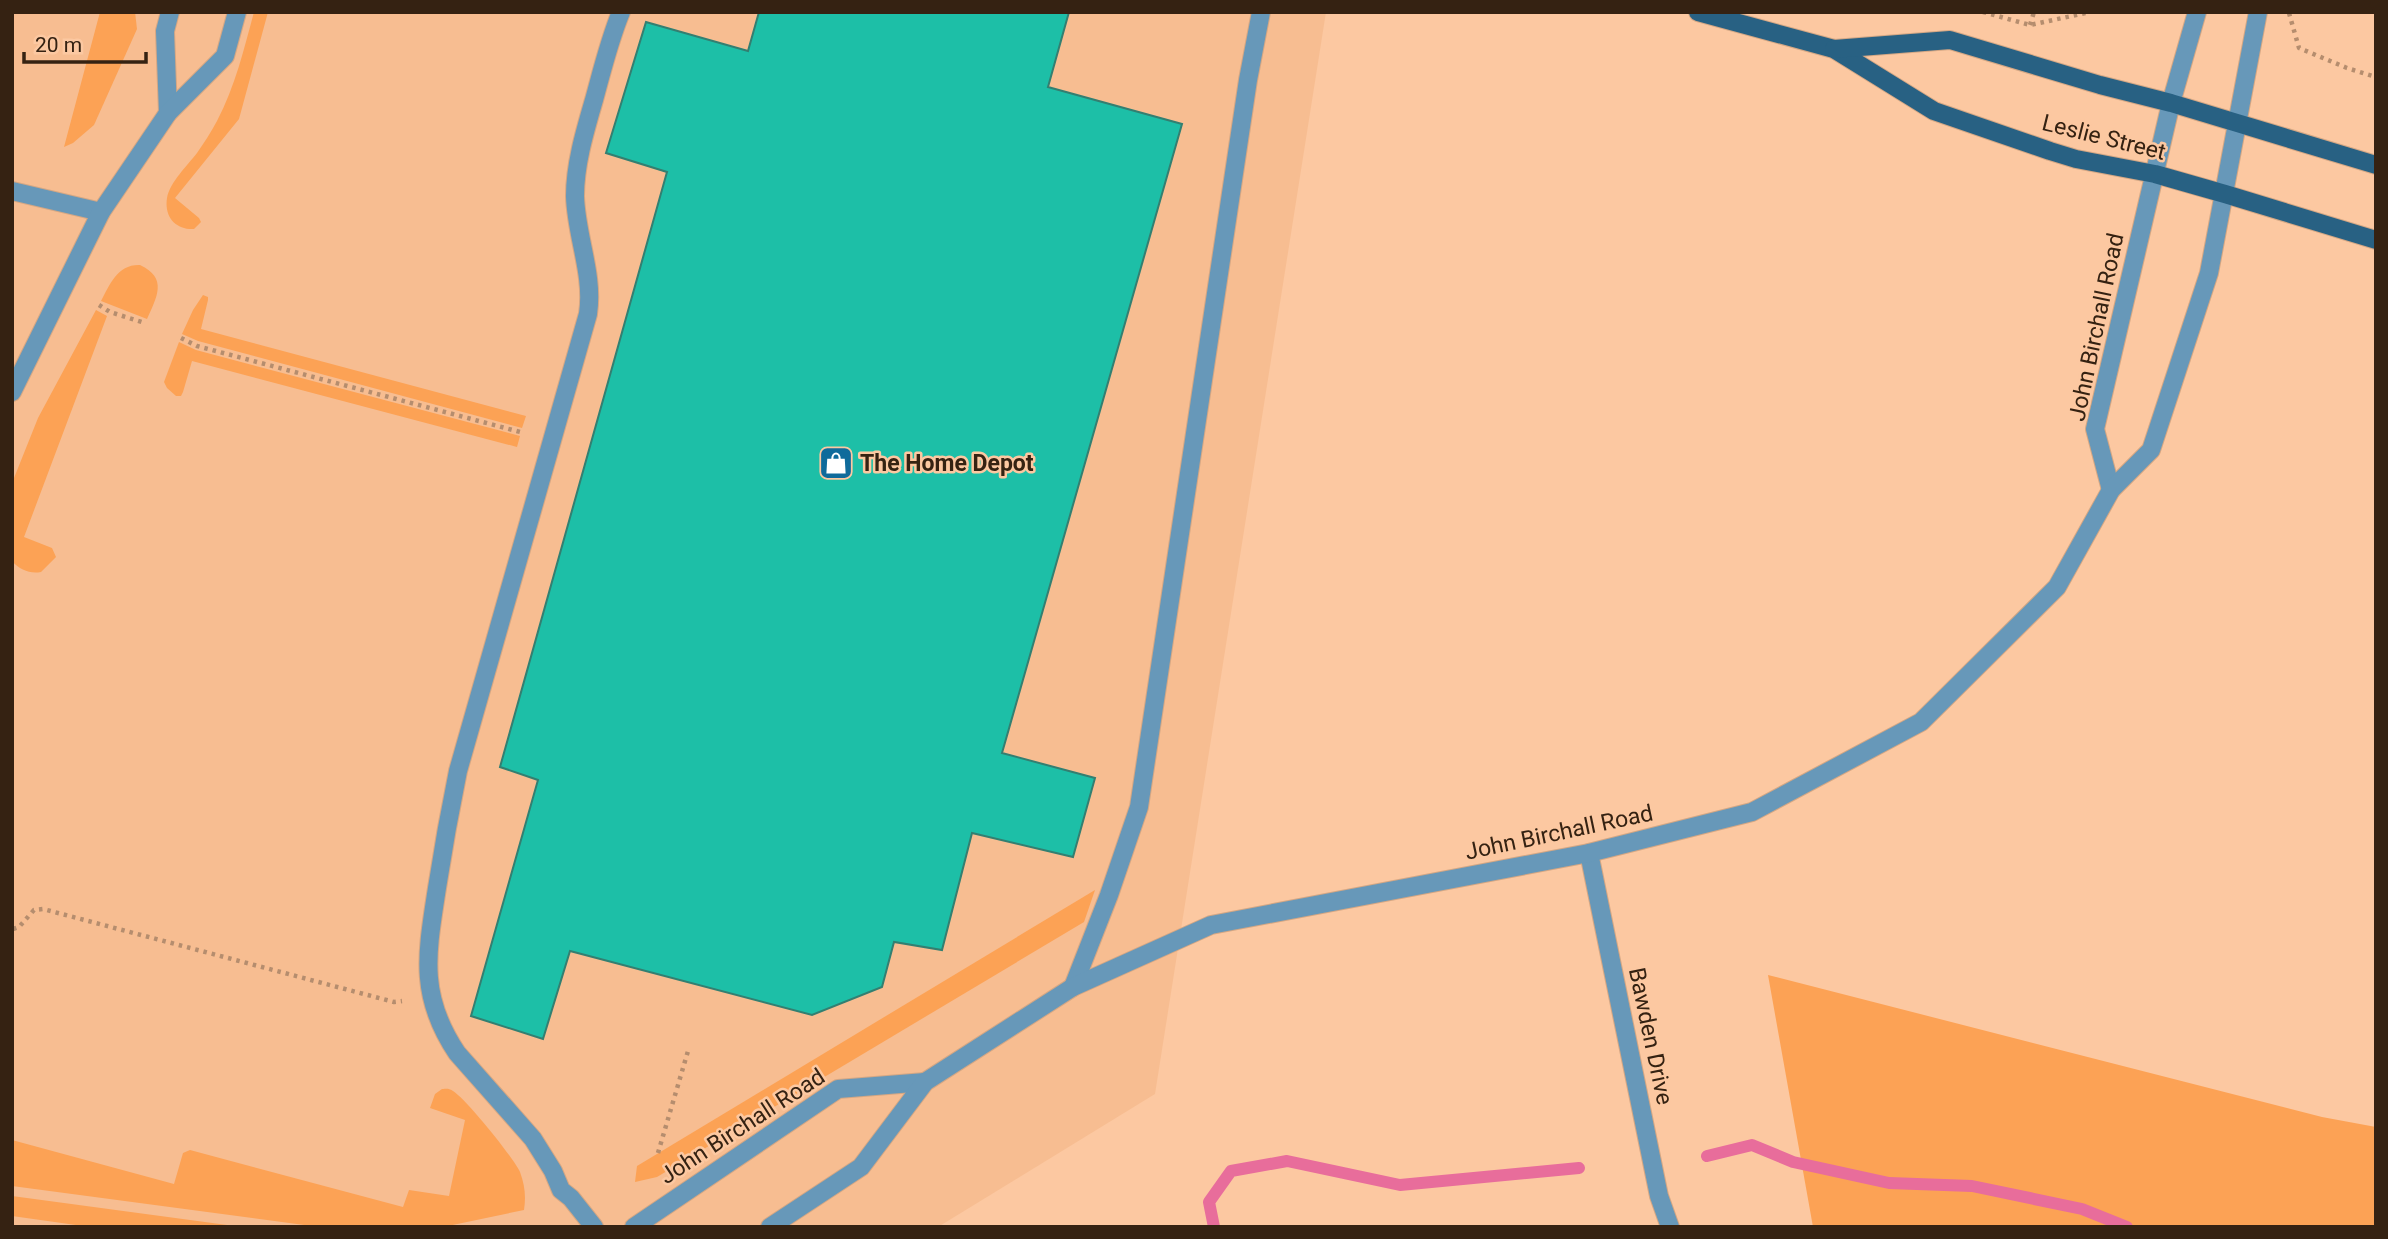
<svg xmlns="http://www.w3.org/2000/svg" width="2388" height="1239" font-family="Roboto,sans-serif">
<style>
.built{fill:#f7bd91}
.green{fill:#fca255}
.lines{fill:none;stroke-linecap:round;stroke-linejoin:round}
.stream{stroke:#e86d9b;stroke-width:12}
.building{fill:#1dbfa7;stroke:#337f71;stroke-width:2}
.minor-casing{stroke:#d4a784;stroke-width:20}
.major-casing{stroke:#d4a784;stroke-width:20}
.path{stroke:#b58d6e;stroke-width:4.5;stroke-dasharray:3.5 5;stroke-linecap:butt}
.minor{stroke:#6798b9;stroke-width:18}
.major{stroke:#286183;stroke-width:18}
.labels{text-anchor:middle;stroke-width:5;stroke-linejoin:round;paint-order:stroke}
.street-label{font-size:23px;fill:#352212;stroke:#fcc8a1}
.poi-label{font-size:23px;font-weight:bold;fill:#352212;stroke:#fcc8a1;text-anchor:start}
</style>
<rect width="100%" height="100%" fill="#fcc8a1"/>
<path class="built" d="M12 12H1326L1155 1094 938 1227H12Z"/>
<g class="green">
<path d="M100 12H135L137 29 94 125 73 143 64 147Z"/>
<path d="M254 12H268L239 119 175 198 199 218 201 222 194 229C176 230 164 217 167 198 170 182 187 166 197 153 204 143 211 132 217 121 235 87 244 49 254 12Z"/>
<path d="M140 265C168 278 157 297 147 319L101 301C110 284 118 264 140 265Z"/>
<path d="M203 295 208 297V300L201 329 526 416 522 428 198 341 182 334 193 310Z"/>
<path d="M96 310 107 316 24 537 52 548 56 557 41 572C30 574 20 570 12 561V483L38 418Z"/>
<path d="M179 342 196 350 520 436 517 447 192 361 183 392 181 396H176L167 388 164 382Z"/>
<path d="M1095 890 1084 922 657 1177 635 1182 637 1166Z"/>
<path d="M1768 975 2322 1117 2376 1127V1227H1813Z"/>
<path d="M442 1089C447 1089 448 1088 453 1091 466 1099 513 1157 520 1172 525 1186 526 1196 524 1210L443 1227H319L12 1186V1140L174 1184 183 1153 190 1150 403 1207 409 1190 449 1196 465 1120 430 1108 435 1094Z"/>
<path d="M12 1196 242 1227H90L12 1216Z"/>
</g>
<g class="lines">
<g class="stream">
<path d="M1707 1156 1752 1145 1793 1162 1889 1183 1972 1186 2082 1209 2127 1227"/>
<path d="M1214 1227 1209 1202 1231 1171 1287 1161 1400 1185 1579 1168"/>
</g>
</g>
<path class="building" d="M759 12H1069L1048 87 1182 124 1002 753 1095 778 1073 857 972 833 942 950 894 942 882 987 812 1015 570 951 543 1039 471 1016 538 780 500 767 667 172 606 153 646 22 748 51Z"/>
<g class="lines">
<g class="minor-casing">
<g id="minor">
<path d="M168 113 165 31 170 12"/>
<path d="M12 191 101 212"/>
<path d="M12 392 101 212 168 113 225 56 237 12"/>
<path d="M2111 490 2095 429 2171 103 2197 12"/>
<path d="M1589 853 1659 1196 1670 1227"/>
<path d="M1073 987 1109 895 1139 807 1248 80 1261 12"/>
<path d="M594 1227 571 1198 561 1190 553 1171 533 1139 457 1053C418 995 427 953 437 888 443 849 450 810 458 771L588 314C594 274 576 236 575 196 575 164 585 131 594 100 602 71 609 41 621 12"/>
<path d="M634 1227 838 1089 925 1082"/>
<path d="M770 1227 861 1167 925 1082 1073 987 1211 925 1589 853 1752 812 1921 722 2057 587 2111 490 2151 450 2209 273 2258 12"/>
</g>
</g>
<g class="major-casing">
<g id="major">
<path d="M1698 12 1834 49 1934 111 2050 151 2076 159 2155 174 2225 194 2376 240"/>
<path d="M1834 49 1950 40 2100 85 2171 103 2376 165"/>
</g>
</g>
<g class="path">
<path d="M1983 12 2030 25 2090 12"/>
<path d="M2289 13 2299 48 2347 68 2376 77"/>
<path d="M2030 25 2034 12"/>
<path d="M99 305 110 312 145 323"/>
<path d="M181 338 197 346 524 433"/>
<path d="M13 929 19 927 34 910 43 909 394 1002 402 1001"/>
<path d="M658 1153 688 1051"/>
</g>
<use href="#minor" class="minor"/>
<use href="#major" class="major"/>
</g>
<defs>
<g id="shop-square" transform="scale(1.75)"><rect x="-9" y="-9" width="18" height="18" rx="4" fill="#0f6b9b" stroke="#fcc8a1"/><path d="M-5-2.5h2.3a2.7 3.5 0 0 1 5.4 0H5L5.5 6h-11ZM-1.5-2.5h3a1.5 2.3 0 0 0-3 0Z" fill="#fff"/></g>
</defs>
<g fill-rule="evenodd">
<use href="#shop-square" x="836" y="463"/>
</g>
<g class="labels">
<g class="street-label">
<text transform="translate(2104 137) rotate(14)" y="8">Leslie Street</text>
<text transform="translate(2096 327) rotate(-78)" y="8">John Birchall Road</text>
<text transform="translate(1559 832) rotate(-12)" y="8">John Birchall Road</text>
<text transform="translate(1651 1036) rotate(78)" y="8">Bawden Drive</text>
<text transform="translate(742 1126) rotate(-33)" y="8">John Birchall Road</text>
</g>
<g class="poi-label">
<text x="860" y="471">The Home Depot</text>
</g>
</g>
<rect width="2388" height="1239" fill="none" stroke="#352212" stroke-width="28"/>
<path d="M24 52v10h122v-10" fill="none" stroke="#352212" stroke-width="3.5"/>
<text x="35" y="52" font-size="21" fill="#352212" stroke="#fcc8a1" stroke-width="5" paint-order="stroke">20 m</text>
</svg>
